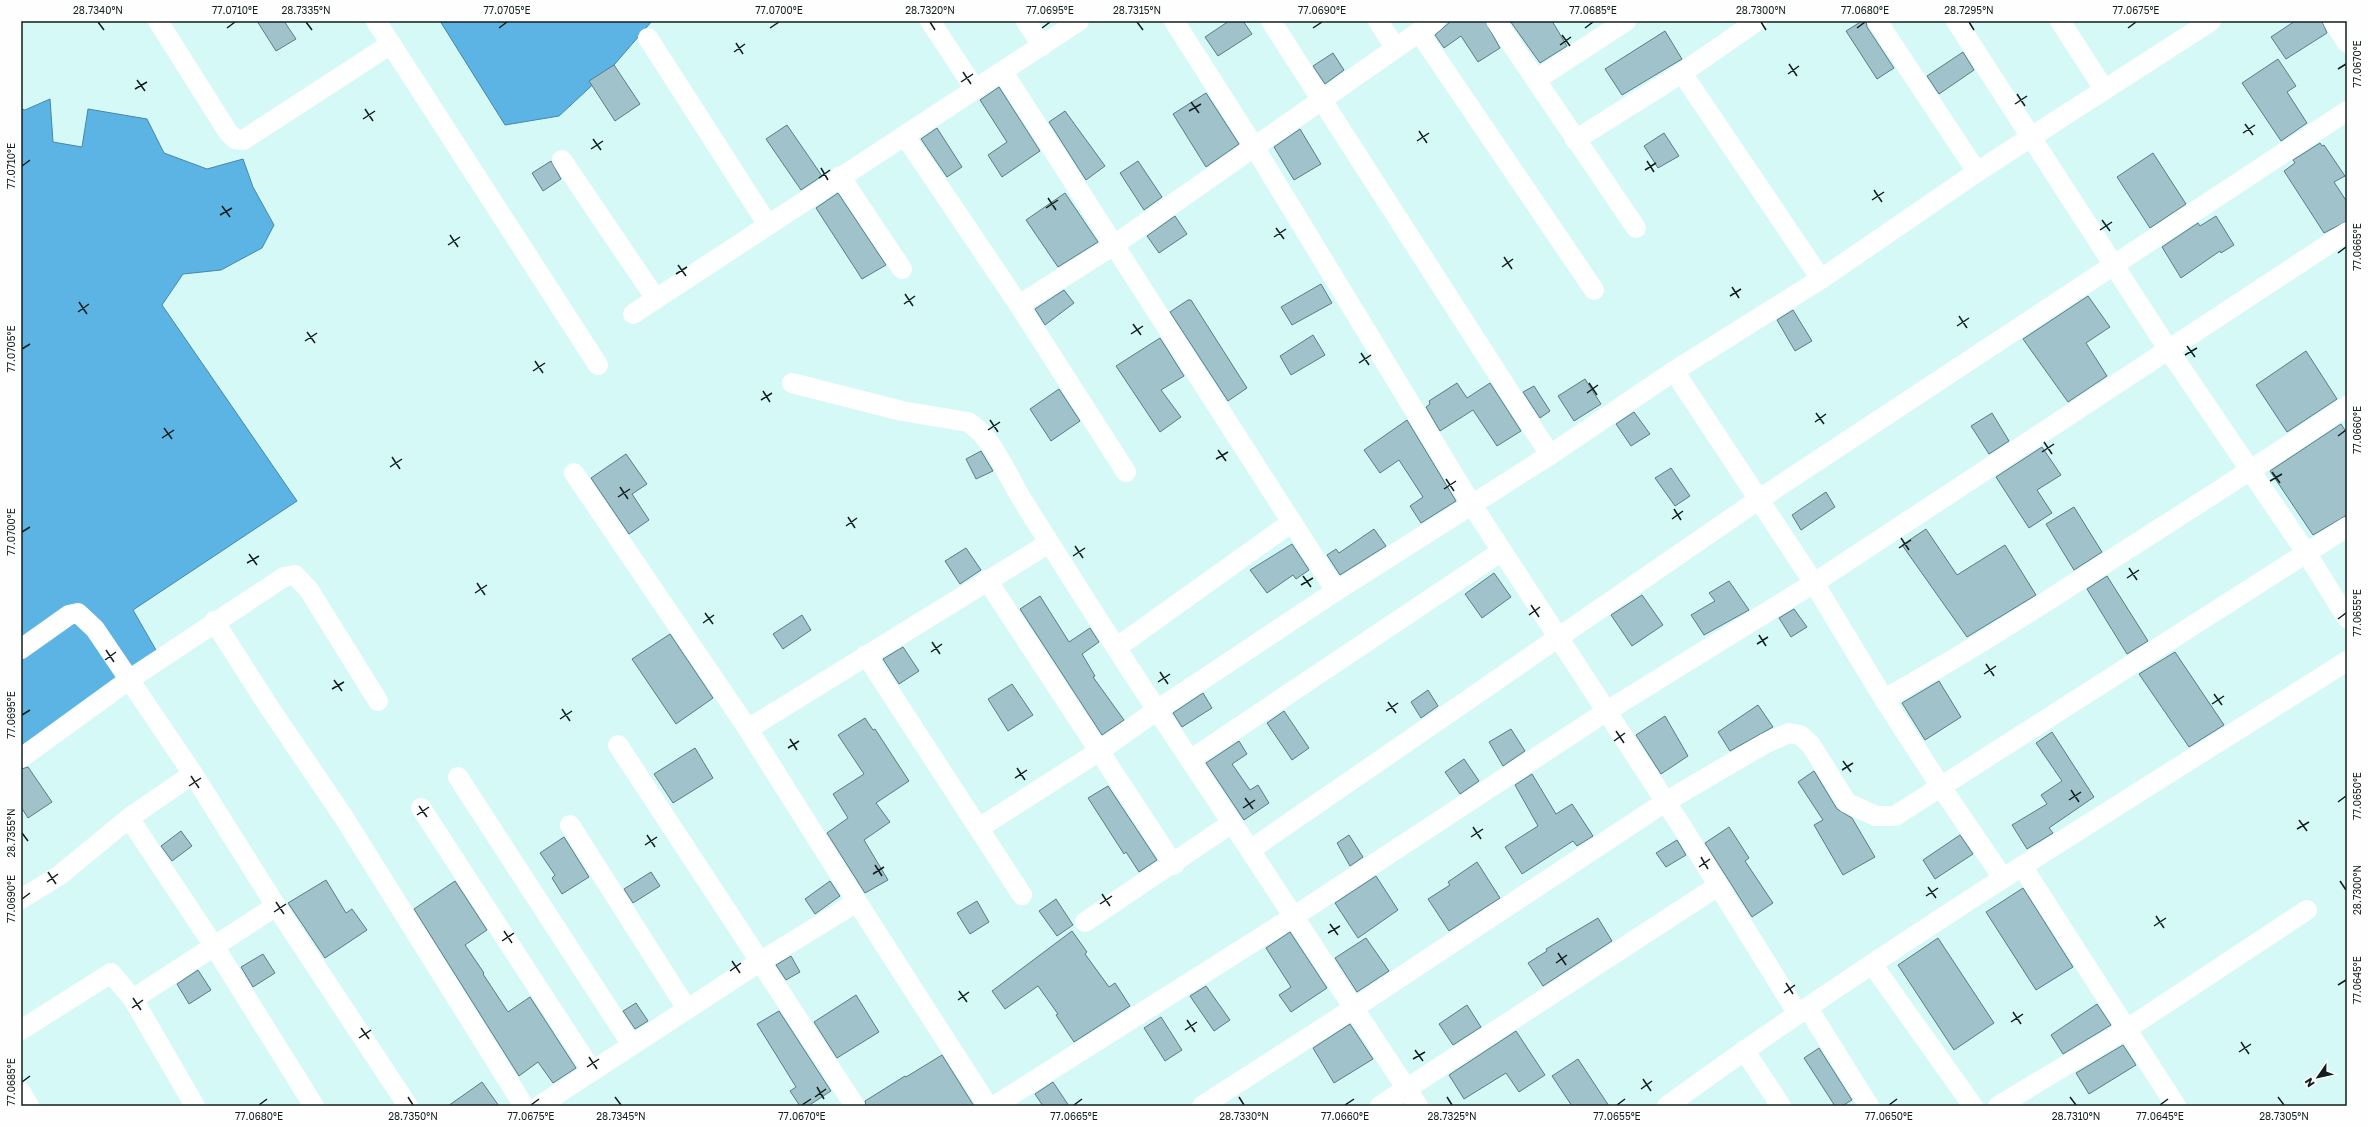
<svg xmlns="http://www.w3.org/2000/svg" width="2368" height="1127" font-family="'Golos Text',sans-serif">
<style>
.water{fill:#5cb4e4;stroke:#4687a8}
.building{fill:#a0c2ca;stroke:#5c7c83}
.lines{fill:none;stroke-linecap:round;stroke-linejoin:round}
.minor{stroke:#fff;stroke-width:20}
.ticks{fill:none;stroke:#111e1d;stroke-width:1.5}
.neatline{fill:none;stroke:#111e1d;stroke-width:1.5}
.ticks-label{font-size:10px;text-anchor:middle;fill:#111e1d}
</style>
<rect width="100%" height="100%" fill="#d5f9f7"/>
<g class="water">
<path d="M440 21H652L614 65 559 116 505 125Z"/>
<path d="M50 99 53 142 82 147 88 109 147 119 164 153 207 169 243 159 253 187 274 225 262 248 221 270 183 274 162 305 297 501 133 610 156 650 21 747V109L25 110Z"/>
</g>
<g class="building">
<path d="M257 21H284L296 39 276 51Z"/>
<path d="M1229 21H1243L1252 34 1218 56 1205 37Z"/>
<path d="M1451 21H1485L1500 48 1478 62 1461 36 1444 48 1435 35Z"/>
<path d="M1510 21H1552L1567 46 1540 63Z"/>
<path d="M1862 21H1866L1867 27 1894 68 1877 79 1846 31Z"/>
<path d="M2295 21H2322L2327 33 2286 59 2271 37Z"/>
<path d="M1665 31 1682 59 1622 95 1605 69Z"/>
<path d="M1963 52 1974 70 1939 94 1927 76Z"/>
<path d="M1333 53 1344 70 1325 84 1313 66Z"/>
<path d="M2278 59 2296 86 2287 92 2307 123 2281 141 2242 83Z"/>
<path d="M614 65 640 104 615 121 589 81Z"/>
<path d="M999 87 1040 151 1002 177 988 155 1007 142 980 100Z"/>
<path d="M1206 93 1239 144 1206 167 1173 114Z"/>
<path d="M1065 111 1105 166 1086 180 1049 122Z"/>
<path d="M787 125 822 176 801 190 766 139Z"/>
<path d="M937 128 962 167 947 177 921 139Z"/>
<path d="M1300 129 1321 164 1294 180 1274 147Z"/>
<path d="M1664 133 1679 156 1658 168 1644 146Z"/>
<path d="M2320 143 2322 146 2324 145 2345 176 2334 182 2347 202V221L2324 233 2284 171 2295 163 2293 160Z"/>
<path d="M2153 153 2186 204 2150 228 2117 177Z"/>
<path d="M551 161 561 179 543 191 532 173Z"/>
<path d="M1138 161 1162 197 1144 210 1120 173Z"/>
<path d="M838 193 886 265 862 279 816 208Z"/>
<path d="M1065 193 1098 242 1058 267 1026 220Z"/>
<path d="M1175 216 1187 234 1159 253 1147 236Z"/>
<path d="M2216 216 2234 245 2221 253 2220 251 2181 278 2162 247 2198 223 2200 226Z"/>
<path d="M1321 284 1332 303 1292 325 1281 307Z"/>
<path d="M1064 290 1074 303 1045 325 1035 309Z"/>
<path d="M2088 296 2110 327 2086 343 2107 376 2068 402 2023 339Z"/>
<path d="M1188 300H1191L1247 388 1228 401 1170 312Z"/>
<path d="M1793 310 1812 341 1795 351 1777 320Z"/>
<path d="M1313 335 1325 355 1291 375 1280 356Z"/>
<path d="M1160 338 1184 376 1161 390 1181 417 1160 432 1116 366Z"/>
<path d="M2306 351 2337 399 2287 432 2256 385Z"/>
<path d="M1585 379 1601 404 1574 421 1558 396Z"/>
<path d="M1457 383 1467 398 1490 383 1521 431 1497 446 1473 410 1440 431 1426 407 1430 404 1429 401Z"/>
<path d="M1534 386 1550 411 1540 418 1523 392Z"/>
<path d="M1059 389 1080 421 1051 441 1030 409Z"/>
<path d="M1634 412 1650 434 1631 446 1616 424Z"/>
<path d="M1992 413 2009 441 1989 454 1971 426Z"/>
<path d="M1407 420 1456 501 1421 523 1410 506 1423 497 1399 460 1380 473 1364 450Z"/>
<path d="M2341 424 2347 433V515L2313 535 2270 471Z"/>
<path d="M2042 447 2061 475 2037 490 2052 513 2029 528 1996 477Z"/>
<path d="M981 451 993 471 976 479 966 459Z"/>
<path d="M626 454 647 484 632 494 649 520 629 534 591 478Z"/>
<path d="M1671 468 1690 496 1675 506 1655 478Z"/>
<path d="M1826 492 1835 507 1801 530 1792 515Z"/>
<path d="M2074 507 2102 552 2074 570 2046 524Z"/>
<path d="M1374 529 1386 546 1340 575 1327 555 1336 549 1339 553Z"/>
<path d="M1926 529 1957 575 2005 545 2036 595 1967 637 1902 545Z"/>
<path d="M1292 544 1309 570 1296 579 1293 575 1267 593 1250 570Z"/>
<path d="M966 548 981 570 960 584 945 561Z"/>
<path d="M1494 573 1511 597 1482 618 1465 594Z"/>
<path d="M2107 576 2148 641 2127 654 2087 589Z"/>
<path d="M1729 581 1749 610 1704 635 1691 615 1715 601 1709 593Z"/>
<path d="M1642 595 1663 625 1632 646 1611 615Z"/>
<path d="M1040 596 1069 642 1090 628 1099 642 1082 654 1095 676 1093 677 1124 720 1102 735 1020 609Z"/>
<path d="M1794 609 1807 627 1791 637 1779 618Z"/>
<path d="M802 615 811 630 783 649 773 634Z"/>
<path d="M670 634 713 698 676 724 632 659Z"/>
<path d="M903 647 919 671 899 684 883 659Z"/>
<path d="M2175 652 2224 725 2189 747 2139 674Z"/>
<path d="M1939 681 1961 717 1925 740 1902 703Z"/>
<path d="M1012 684 1033 715 1008 731 988 699Z"/>
<path d="M1428 690 1438 706 1421 718 1411 702Z"/>
<path d="M1203 693 1212 708 1182 727 1173 713Z"/>
<path d="M1758 705 1773 727 1730 751 1718 732Z"/>
<path d="M1284 711 1309 748 1292 760 1267 723Z"/>
<path d="M1665 716 1688 756 1661 774 1636 735Z"/>
<path d="M865 718 873 730 875 729 909 781 876 803 890 822 864 840 888 880 865 893 827 833 848 818 833 794 864 774 838 735Z"/>
<path d="M1511 729 1525 751 1503 766 1489 742Z"/>
<path d="M2052 732 2094 797 2049 828 2053 833 2027 849 2012 825 2047 804 2041 795 2062 781 2036 743Z"/>
<path d="M1239 741 1247 754 1232 764 1250 790 1258 785 1269 803 1244 820 1206 763Z"/>
<path d="M695 748 713 778 673 803 654 774Z"/>
<path d="M1464 759 1479 781 1460 794 1445 772Z"/>
<path d="M28 767 52 802 28 818 21 807V769Z"/>
<path d="M1814 771 1837 809 1852 818 1875 857 1843 875 1814 825 1823 820 1798 782Z"/>
<path d="M1532 774 1556 814 1572 804 1593 836 1577 846 1573 841 1522 874 1505 847 1538 826 1515 785Z"/>
<path d="M1108 786 1157 860 1139 872 1126 852 1124 854 1088 798Z"/>
<path d="M1729 827 1749 858 1745 861 1773 903 1752 917 1705 843Z"/>
<path d="M181 831 192 846 172 861 161 846Z"/>
<path d="M1349 835 1363 857 1350 866 1337 843Z"/>
<path d="M1960 835 1973 854 1935 879 1923 860Z"/>
<path d="M564 837 589 877 562 894 552 878 555 875 540 853Z"/>
<path d="M1677 840 1686 855 1666 867 1656 853Z"/>
<path d="M1477 862 1500 898 1449 931 1428 899 1450 885 1448 882Z"/>
<path d="M651 872 660 886 633 903 624 889Z"/>
<path d="M1376 876 1398 910 1358 938 1335 903Z"/>
<path d="M326 880 346 913 352 909 367 930 325 958 288 903Z"/>
<path d="M455 881 487 930 465 945 484 973 483 974 508 1012 530 997 576 1068 553 1083 538 1062 519 1076 414 909Z"/>
<path d="M830 881 840 896 815 914 805 899Z"/>
<path d="M2023 888 2073 967 2036 990 1986 912Z"/>
<path d="M1056 899 1073 925 1057 936 1039 911Z"/>
<path d="M977 901 989 922 970 934 957 913Z"/>
<path d="M1598 918 1612 941 1543 986 1528 963 1547 951 1546 949Z"/>
<path d="M1072 931 1087 952 1085 954 1109 987 1115 983 1130 1006 1074 1042 1056 1015 1058 1014 1038 986 1005 1009 992 991Z"/>
<path d="M1290 932 1327 988 1291 1012 1279 995 1291 987 1266 948Z"/>
<path d="M1366 938 1389 971 1357 992 1335 958Z"/>
<path d="M1938 938 1994 1023 1954 1050 1898 965Z"/>
<path d="M263 954 275 973 253 987 241 967Z"/>
<path d="M791 956 800 972 786 980 776 965Z"/>
<path d="M198 970 211 990 189 1004 177 984Z"/>
<path d="M1206 986 1230 1020 1214 1031 1190 996Z"/>
<path d="M856 995 879 1032 837 1058 814 1022Z"/>
<path d="M636 1003 648 1021 635 1029 623 1011Z"/>
<path d="M2097 1004 2111 1025 2063 1054 2051 1035Z"/>
<path d="M1467 1005 1481 1027 1453 1045 1439 1024Z"/>
<path d="M779 1011 831 1091 808 1106H800L790 1091 796 1087 757 1024Z"/>
<path d="M1161 1017 1182 1050 1165 1061 1144 1028Z"/>
<path d="M1350 1024 1373 1059 1334 1083 1313 1048Z"/>
<path d="M1516 1031 1545 1075 1519 1092 1506 1073 1464 1099 1449 1075Z"/>
<path d="M2123 1045 2136 1065 2089 1094 2076 1073Z"/>
<path d="M1819 1048 1852 1100 1842 1106H1835L1804 1058Z"/>
<path d="M942 1055 974 1106H866L865 1101 905 1076 906 1077Z"/>
<path d="M1578 1059 1609 1106H1572L1552 1076Z"/>
<path d="M482 1082 499 1106H448Z"/>
<path d="M1053 1082 1069 1106H1043L1035 1094Z"/>
</g>
<g class="lines">
<g class="minor">
<path d="M158 21 228 132 235 139 243 140 251 135 391 44"/>
<path d="M376 21 598 365"/>
<path d="M930 21 975 89"/>
<path d="M1026 21 1042 46"/>
<path d="M1174 21 1255 148 1472 505 1684 830 1798 1014"/>
<path d="M1271 21 1550 455"/>
<path d="M1378 21 1395 47"/>
<path d="M1496 21 1636 228"/>
<path d="M1877 21 1977 172"/>
<path d="M1956 21 2168 349 2307 554 2347 618"/>
<path d="M2060 21 2104 89"/>
<path d="M2333 21 2347 43"/>
<path d="M1419 32 1435 21"/>
<path d="M648 38 768 225"/>
<path d="M1003 72 1336 591"/>
<path d="M1682 73 1821 279"/>
<path d="M1537 79 1626 21"/>
<path d="M905 136 1019 305 1126 472"/>
<path d="M1575 140 1682 73 1757 21"/>
<path d="M562 160 656 299"/>
<path d="M840 176 902 269"/>
<path d="M1019 305 1114 245 1419 32 1594 290"/>
<path d="M633 314 1079 21"/>
<path d="M1674 371 1814 583 1884 699 1941 787 2003 878"/>
<path d="M792 383 902 411 968 422C992 436 1008 477 1023 501 1067 571 1111 641 1157 710L1336 591 1550 455 1674 371 1821 279 1977 172 2211 21"/>
<path d="M987 580 1174 865"/>
<path d="M214 621 269 707 343 816 524 1106"/>
<path d="M1116 648 1292 522"/>
<path d="M21 649 69 615 78 613 95 629 193 774 276 906 408 1106"/>
<path d="M866 655 1022 895"/>
<path d="M1884 699C1961 657 2033 610 2106 563 2187 511 2268 460 2347 406"/>
<path d="M748 729 1049 543"/>
<path d="M618 745 855 1106"/>
<path d="M21 758 130 679 284 577 295 575 309 590 378 701"/>
<path d="M1190 760 1502 551"/>
<path d="M458 777 632 1045"/>
<path d="M421 808 592 1071"/>
<path d="M129 818 214 946 314 1106"/>
<path d="M570 825 687 1009"/>
<path d="M979 828 1098 752 1157 710 1250 850 1758 500 2347 111"/>
<path d="M1250 850 1418 1106"/>
<path d="M2022 866 2176 1106"/>
<path d="M21 899 60 875 129 818 193 774"/>
<path d="M857 902 988 1106"/>
<path d="M1085 922 1232 823"/>
<path d="M1872 964 1973 1106"/>
<path d="M133 999 195 1106"/>
<path d="M1808 1008 1869 1106"/>
<path d="M21 1030 111 973 133 999 276 906"/>
<path d="M1744 1050 1781 1106"/>
<path d="M21 1092 29 1106"/>
<path d="M539 1106 761 961 857 902 748 729 574 473"/>
<path d="M994 1106 1293 917 1607 711 1814 583 2347 232"/>
<path d="M1202 1106 1354 1008 1665 802 1766 743 1789 733 1800 735 1811 745 1847 803 1876 816H1895L2347 527"/>
<path d="M1380 1106 1718 886"/>
<path d="M1667 1106C1886 947 2118 806 2347 661"/>
<path d="M1998 1106 2127 1029 2307 910"/>
</g>
</g>
<path class="ticks" d="M98 22 104 30M306 22 312 30M930 22 935 30M1137 22 1143 30M1761 22 1766 30M1969 22 1974 30M227 28 235 22M499 28 507 22M770 28 779 22M1042 28 1050 22M1313 28 1322 22M1585 28 1593 22M1857 28 1865 22M2128 28 2136 22M1562 35 1570 46M736 43 743 54M1560 45 1571 37M734 52 745 44M1789 64 1797 76M2338 69 2346 64M963 72 971 84M1788 74 1799 66M137 80 145 91M961 82 973 74M135 89 147 82M2017 94 2025 106M1191 102 1199 113M2015 104 2027 96M365 109 373 121M1189 111 1201 104M363 119 375 111M2245 124 2253 135M1419 131 1427 143M2243 133 2255 125M593 139 601 150M1417 141 1429 133M591 149 603 141M1647 161 1654 172M22 166 30 160M821 168 828 180M1645 170 1656 163M819 178 830 170M1874 190 1882 202M1048 198 1056 210M1872 200 1884 192M222 206 230 217M1046 208 1058 200M220 215 232 208M2102 220 2110 231M1276 228 1284 239M2100 230 2112 222M450 235 458 247M1274 237 1286 229M448 245 460 237M2338 253 2346 247M1504 257 1512 269M678 265 686 276M1502 267 1513 259M676 274 687 267M1732 287 1739 298M905 294 913 306M1730 296 1741 289M79 302 87 314M904 304 915 296M78 312 89 304M1959 316 1967 328M1133 324 1141 335M1957 326 1969 318M307 332 315 343M1131 334 1143 326M305 341 317 333M2187 346 2195 357M22 349 30 344M1361 353 1369 365M2185 355 2197 348M535 361 543 373M1359 363 1371 355M533 371 545 363M1589 383 1597 395M763 391 770 402M1587 393 1598 385M761 400 772 393M1816 413 1824 424M990 420 998 432M1815 422 1826 414M164 428 172 439M988 430 1000 422M2338 436 2346 430M162 438 174 430M2044 442 2052 454M1218 450 1226 461M2042 452 2054 444M392 457 400 469M1216 459 1228 452M390 467 402 459M2272 472 2280 483M1446 479 1454 491M2270 481 2282 474M620 487 628 499M1444 489 1456 481M618 497 630 489M1674 509 1681 520M848 517 855 528M1672 519 1683 511M846 526 857 518M22 532 30 527M1901 538 1909 550M1075 546 1083 558M1899 548 1911 540M249 554 257 565M1073 556 1085 548M247 563 259 556M2129 568 2137 580M1303 576 1311 587M2127 578 2139 570M477 583 485 595M1301 585 1313 578M475 593 487 585M1531 605 1539 617M705 613 713 624M1529 615 1540 607M2338 619 2346 613M703 623 714 615M1759 635 1766 646M932 642 940 654M1757 644 1768 637M106 650 114 662M931 652 942 644M105 660 116 652M1986 664 1994 676M1160 672 1168 684M1984 674 1996 666M334 680 342 691M1158 682 1170 674M332 689 344 682M2214 694 2222 705M1388 702 1396 713M2212 704 2224 696M562 709 570 721M1386 711 1398 703M22 715 30 710M560 719 572 711M1616 731 1624 743M790 739 797 750M1614 741 1625 733M788 748 799 741M1843 761 1851 772M1017 768 1025 780M1842 770 1853 763M191 776 199 788M1015 778 1027 770M189 786 201 778M2071 790 2079 802M1245 798 1253 809M2069 800 2081 792M2338 802 2346 796M419 806 427 817M1243 808 1255 800M417 815 429 807M2299 820 2307 831M1473 827 1481 839M2297 829 2309 822M22 833 28 841M647 835 655 847M1471 837 1483 829M645 845 657 837M1701 857 1708 869M875 865 882 876M1699 867 1710 859M48 872 56 884M873 874 884 867M2340 881 2346 890M47 882 58 874M1928 887 1936 898M1102 894 1110 906M1926 896 1938 888M22 899 30 893M276 902 284 914M1100 904 1112 896M274 912 286 904M2156 916 2164 928M1330 924 1338 935M2154 926 2166 918M504 931 512 943M1328 933 1340 926M502 941 514 933M1558 953 1566 965M732 961 740 973M1556 963 1567 955M730 971 741 963M1786 983 1793 994M2338 985 2346 980M959 991 967 1002M1784 993 1795 985M133 998 141 1010M958 1000 969 992M132 1008 143 1000M2013 1012 2021 1024M1187 1020 1195 1032M2011 1022 2023 1014M361 1028 369 1039M1185 1030 1197 1022M359 1038 371 1030M2241 1042 2249 1054M1415 1050 1423 1061M2239 1052 2251 1044M589 1057 597 1069M1413 1059 1425 1052M587 1067 599 1059M1643 1079 1651 1091M22 1082 30 1076M817 1087 824 1099M1641 1089 1652 1081M408 1097 413 1105M615 1097 621 1105M815 1097 826 1089M1239 1097 1244 1105M1447 1097 1452 1105M2070 1097 2076 1105M2278 1097 2284 1105M259 1105 267 1099M531 1105 539 1099M802 1105 811 1099M1074 1105 1082 1099M1345 1105 1354 1099M1617 1105 1625 1099M1889 1105 1897 1099M2160 1105 2168 1099"/>
<rect width="2368" height="1127" fill="none" stroke="#fefefe" stroke-width="44"/>
<g transform="translate(2318 1077) rotate(236)" stroke="#fefefe" stroke-width="3" paint-order="stroke">
<path d="M0-3L7 15L0 10L-7 15Z" fill="#111e1d"/>
<text y="-6" font-size="11" font-weight="bold" text-anchor="middle" fill="#111e1d">N</text>
</g>
<rect x="22" y="22" width="2324" height="1083" class="neatline"/>
<g class="ticks-label">
<text x="98" y="14">28.7340°N</text>
<text x="235" y="14">77.0710°E</text>
<text x="306" y="14">28.7335°N</text>
<text x="507" y="14">77.0705°E</text>
<text x="779" y="14">77.0700°E</text>
<text x="930" y="14">28.7320°N</text>
<text x="1050" y="14">77.0695°E</text>
<text x="1137" y="14">28.7315°N</text>
<text x="1322" y="14">77.0690°E</text>
<text x="1593" y="14">77.0685°E</text>
<text x="1761" y="14">28.7300°N</text>
<text x="1865" y="14">77.0680°E</text>
<text x="1969" y="14">28.7295°N</text>
<text x="2136" y="14">77.0675°E</text>
<text transform="translate(2357 64) rotate(-90)" y="4">77.0670°E</text>
<text transform="translate(11 166) rotate(-90)" y="4">77.0710°E</text>
<text transform="translate(2357 247) rotate(-90)" y="4">77.0665°E</text>
<text transform="translate(11 349) rotate(-90)" y="4">77.0705°E</text>
<text transform="translate(2357 430) rotate(-90)" y="4">77.0660°E</text>
<text transform="translate(11 532) rotate(-90)" y="4">77.0700°E</text>
<text transform="translate(2357 613) rotate(-90)" y="4">77.0655°E</text>
<text transform="translate(11 715) rotate(-90)" y="4">77.0695°E</text>
<text transform="translate(2357 796) rotate(-90)" y="4">77.0650°E</text>
<text transform="translate(11 833) rotate(-90)" y="4">28.7355°N</text>
<text transform="translate(2357 890) rotate(-90)" y="4">28.7300°N</text>
<text transform="translate(11 899) rotate(-90)" y="4">77.0690°E</text>
<text transform="translate(2357 980) rotate(-90)" y="4">77.0645°E</text>
<text transform="translate(11 1082) rotate(-90)" y="4">77.0685°E</text>
<text x="259" y="1120">77.0680°E</text>
<text x="413" y="1120">28.7350°N</text>
<text x="531" y="1120">77.0675°E</text>
<text x="621" y="1120">28.7345°N</text>
<text x="802" y="1120">77.0670°E</text>
<text x="1074" y="1120">77.0665°E</text>
<text x="1244" y="1120">28.7330°N</text>
<text x="1345" y="1120">77.0660°E</text>
<text x="1452" y="1120">28.7325°N</text>
<text x="1617" y="1120">77.0655°E</text>
<text x="1889" y="1120">77.0650°E</text>
<text x="2076" y="1120">28.7310°N</text>
<text x="2160" y="1120">77.0645°E</text>
<text x="2284" y="1120">28.7305°N</text>
</g>
</svg>
